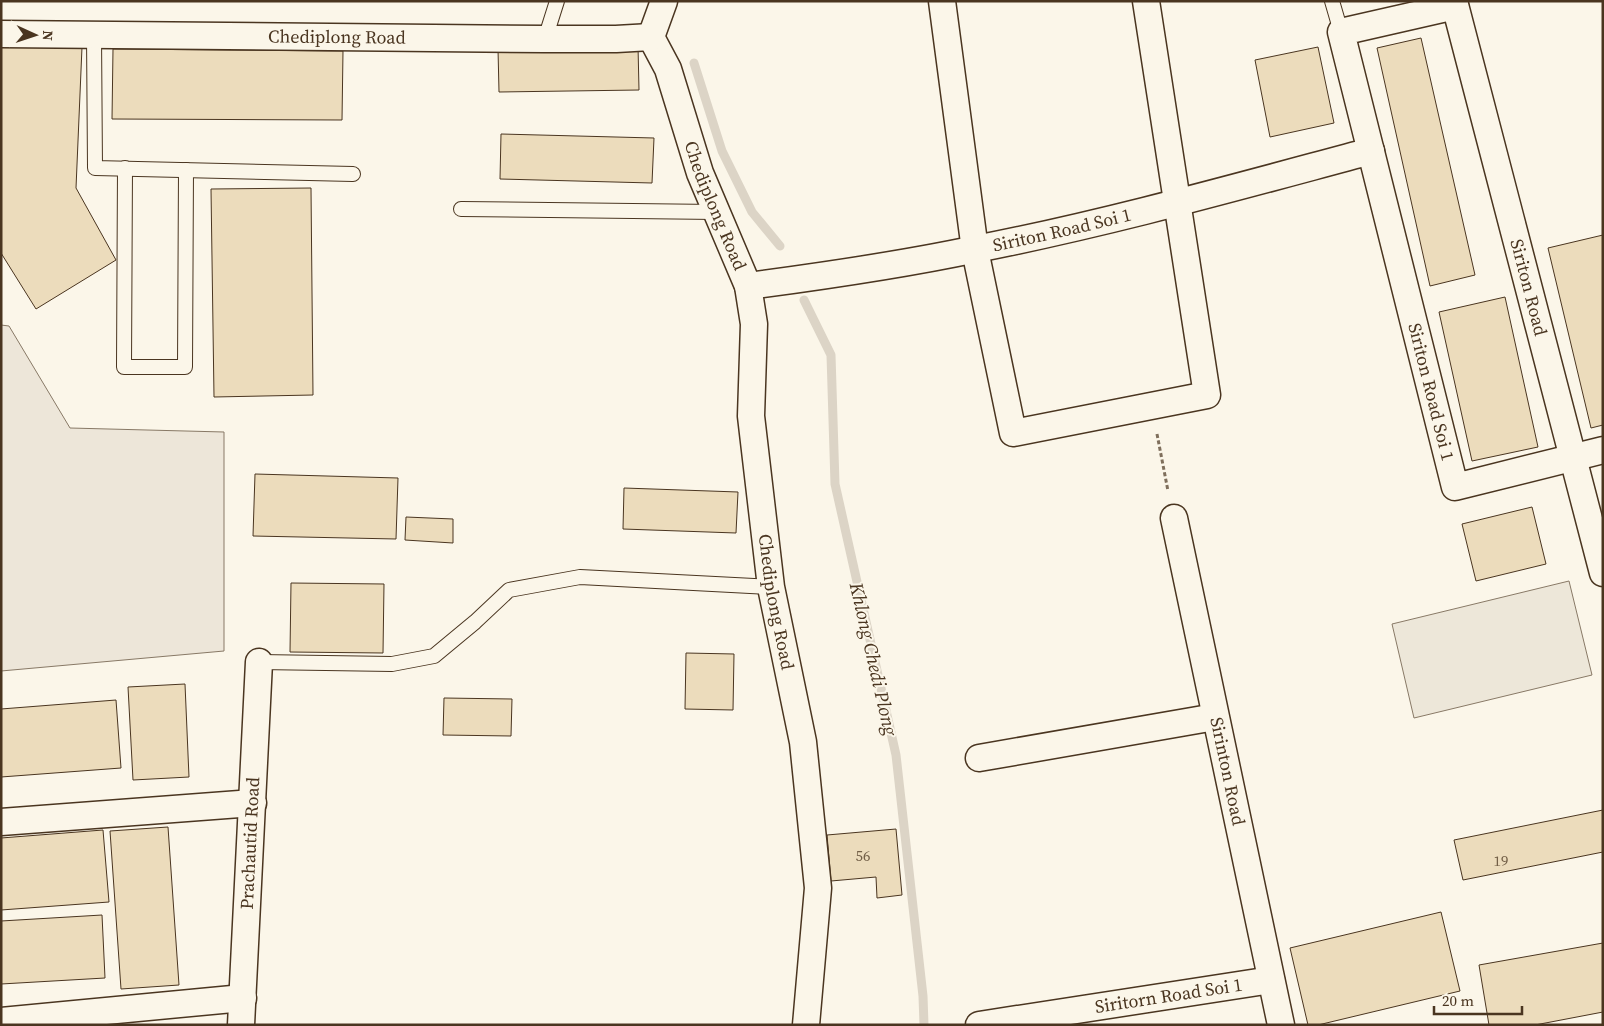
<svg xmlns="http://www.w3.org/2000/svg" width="1604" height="1026" font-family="'Source Serif 4',serif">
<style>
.green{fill:#ede6d9;stroke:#887966}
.parking{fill:#ede7d9;stroke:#887966}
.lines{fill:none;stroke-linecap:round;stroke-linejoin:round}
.stream{stroke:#dcd4c6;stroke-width:9}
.building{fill:#ecdcbc;stroke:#4a3520}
.lane-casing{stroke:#4a3520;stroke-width:16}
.street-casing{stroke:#4a3520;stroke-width:29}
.path{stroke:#7f6f5c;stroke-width:3;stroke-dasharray:4 2.5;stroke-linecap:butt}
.lane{stroke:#fbf6e9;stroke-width:14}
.street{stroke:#fbf6e9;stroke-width:26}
.labels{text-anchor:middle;stroke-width:4;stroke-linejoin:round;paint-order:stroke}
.number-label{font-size:15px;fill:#725f47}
.street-label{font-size:18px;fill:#4a3520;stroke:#fbf6e9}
.water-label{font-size:19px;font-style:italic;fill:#4a3520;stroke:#fbf6e9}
</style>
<rect width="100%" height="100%" fill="#fbf6e9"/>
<path class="green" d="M1 325 9 326 70 428 224 432V651L1 671Z"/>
<path class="parking" d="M1569 581 1592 675 1414 718 1392 624Z"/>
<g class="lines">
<g class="stream">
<path d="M694 63 722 151 752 212 780 246"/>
<path d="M804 300 831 355 835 484 896 755 923 996 924 1025"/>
</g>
</g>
<g class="building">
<path d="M1421 38 1475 275 1430 286 1377 48Z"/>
<path d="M1 44 82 47 76 188 116 260 36 309 1 253Z"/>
<path d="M638 46 639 90 499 92 498 49Z"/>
<path d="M1318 47 1334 123 1270 137 1255 60Z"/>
<path d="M113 49 343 51 342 120 112 119Z"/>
<path d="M501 134 654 138 652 183 500 179Z"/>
<path d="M311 188 313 395 214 397 211 189Z"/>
<path d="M1603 235V425L1591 428 1548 248Z"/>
<path d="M1505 297 1538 447 1472 461 1439 312Z"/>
<path d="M255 474 398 478 396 539 253 536Z"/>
<path d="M624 488 738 492 736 533 623 529Z"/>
<path d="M1532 507 1546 564 1476 581 1462 524Z"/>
<path d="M406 517 453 519V543L405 540Z"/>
<path d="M291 583 384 584 383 653 290 652Z"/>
<path d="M686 653 734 654 733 710 685 709Z"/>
<path d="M185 684 189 777 133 780 128 687Z"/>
<path d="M444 698 512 699 511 736 443 735Z"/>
<path d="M116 700 121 768 1 777V709Z"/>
<path d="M1603 810V852L1463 880 1454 840Z"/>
<path d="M168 827 179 985 121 989 110 831Z"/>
<path d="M896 829 902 895 877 898 876 877 831 881 827 835Z"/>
<path d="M103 830 109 902 1 910V838Z"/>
<path d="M1441 912 1460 991 1318 1025H1308L1290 948Z"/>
<path d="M102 915 105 978 1 984V921Z"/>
<path d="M1603 943V1012L1535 1025H1489L1479 965Z"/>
</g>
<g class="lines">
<g class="lane-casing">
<g id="lane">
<path d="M1332 1 1341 32"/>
<path d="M94 35 95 168 353 174"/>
<path d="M545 39 557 1"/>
<path d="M125 168 124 367H185L186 170"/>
<path d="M461 209 716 212"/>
<path d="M259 662 392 664 434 656 475 622 509 590 580 577 771 587"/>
</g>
</g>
<g class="street-casing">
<g id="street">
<path d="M942 1 975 250 1013 433 1207 395 1146 1"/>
<path id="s1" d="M1454 1 1603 573"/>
<path id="s2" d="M1455 6 1341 32 1455 487 1603 450"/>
<path id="s3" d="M1 34 545 39H616L651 37"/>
<path id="s4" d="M651 37 668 69 700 173 748 286 754 324 751 416 771 587 803 742 818 888 806 1025"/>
<path d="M651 37 664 1"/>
<path id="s5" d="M748 286C824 276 901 265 976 249 1109 223 1240 186 1371 151"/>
<path id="s6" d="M1174 518 1281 1025"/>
<path d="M979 758 1215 717"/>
<path d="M1 822 253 803"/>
<path d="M1 1021 243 998"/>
<path id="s7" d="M241 1025 259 662"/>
<path id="s8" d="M979 1025 1271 980"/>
</g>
</g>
<path class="path" d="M1157 434 1168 491"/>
<use href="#lane" class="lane"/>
<use href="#street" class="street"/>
</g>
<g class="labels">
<g class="number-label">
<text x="863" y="861">56</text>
<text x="1501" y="866">19</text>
</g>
<g class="street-label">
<text dy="6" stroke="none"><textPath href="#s3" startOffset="336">Chediplong Road</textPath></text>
<text dy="6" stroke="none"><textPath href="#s4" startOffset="181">Chediplong Road</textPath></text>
<text dy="6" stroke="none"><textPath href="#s5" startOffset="319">Siriton Road Soi 1</textPath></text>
<text dy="6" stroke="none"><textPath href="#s1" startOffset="296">Siriton Road</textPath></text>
<text dy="6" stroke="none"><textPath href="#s2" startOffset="488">Siriton Road Soi 1</textPath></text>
<text dy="6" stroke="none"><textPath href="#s4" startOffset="586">Chediplong Road</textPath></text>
<text dy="6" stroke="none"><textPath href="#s6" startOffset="259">Sirinton Road</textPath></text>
<text dy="6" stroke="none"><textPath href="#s7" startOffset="182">Prachautid Road</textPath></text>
<text dy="6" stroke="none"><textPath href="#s8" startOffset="192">Siritorn Road Soi 1</textPath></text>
</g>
<g class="water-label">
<text transform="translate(874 659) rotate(77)" y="7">Khlong Chedi Plong</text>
</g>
</g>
<rect width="1604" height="1026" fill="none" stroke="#4a3520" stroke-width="5"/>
<g transform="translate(35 35) rotate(93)" stroke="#fbf6e9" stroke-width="4" paint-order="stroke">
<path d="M0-4L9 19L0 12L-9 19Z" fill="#4a3520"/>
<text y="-8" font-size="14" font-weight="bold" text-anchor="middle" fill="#4a3520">N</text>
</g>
<path d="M1434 1006v8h88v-8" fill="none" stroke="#4a3520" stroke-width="2.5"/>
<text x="1442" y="1006" font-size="15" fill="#4a3520" stroke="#fbf6e9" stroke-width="4" paint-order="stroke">20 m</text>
</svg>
